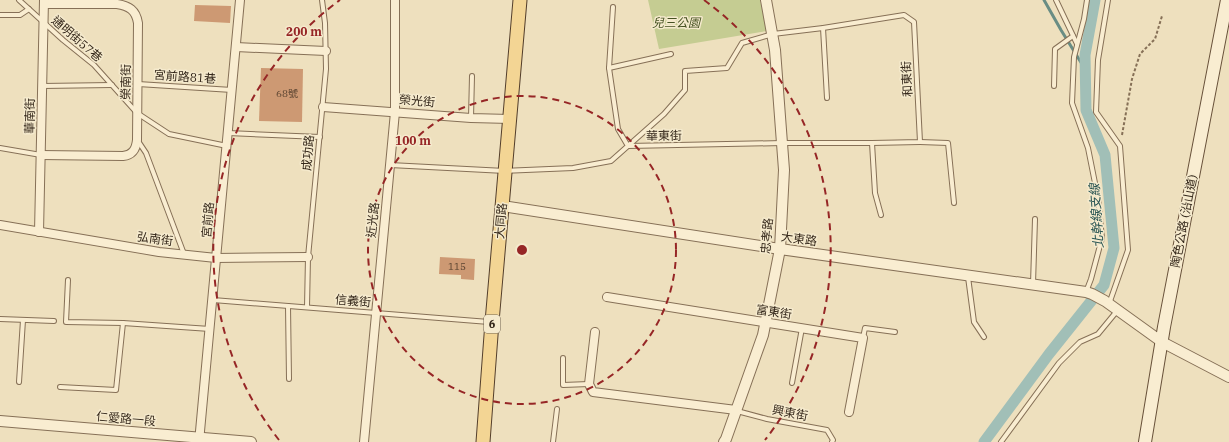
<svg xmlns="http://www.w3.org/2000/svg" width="1229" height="442" font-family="'IBM Plex Serif','Noto Sans TC',serif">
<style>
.green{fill:#c5cc92}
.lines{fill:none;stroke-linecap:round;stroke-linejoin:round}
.stream{stroke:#698d84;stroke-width:3}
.canal{stroke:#a1bfb7;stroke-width:11}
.building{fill:#cd9973}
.service-casing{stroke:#867057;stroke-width:6}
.minor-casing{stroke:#867057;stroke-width:10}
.tertiary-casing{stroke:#867057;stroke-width:12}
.secondary-casing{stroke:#68513a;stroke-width:14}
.primary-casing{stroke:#533e2b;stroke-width:15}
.path{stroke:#867057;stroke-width:2;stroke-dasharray:3 2;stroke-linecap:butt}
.service{stroke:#f9edd1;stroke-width:4}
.minor{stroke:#f9edd1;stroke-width:8}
.tertiary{stroke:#f9edd1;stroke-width:10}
.secondary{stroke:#f9edd1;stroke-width:12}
.primary{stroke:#f3d594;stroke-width:13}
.ring{fill:none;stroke:#962626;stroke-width:2;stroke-dasharray:7 5}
.labels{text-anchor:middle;stroke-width:3;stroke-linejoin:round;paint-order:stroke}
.number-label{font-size:10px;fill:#5b4431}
.shield{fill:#f5eacd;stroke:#6f6250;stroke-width:1}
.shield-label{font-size:11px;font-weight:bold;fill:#35281b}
.park-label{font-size:12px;font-style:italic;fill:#465222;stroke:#f5eacd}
.street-label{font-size:12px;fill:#35281b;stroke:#f5eacd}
.water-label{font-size:13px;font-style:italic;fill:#2a5553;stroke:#f5eacd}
.centre{fill:#962626;stroke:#f5eacd;stroke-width:2}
.ring-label{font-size:12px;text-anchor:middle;font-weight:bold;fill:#962626;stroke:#f5eacd;stroke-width:3;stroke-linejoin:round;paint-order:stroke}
</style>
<rect width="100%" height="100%" fill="#eee0be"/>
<path class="green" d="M648 0H760L767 31 659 49Z"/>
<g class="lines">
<path class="stream" d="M1044 0 1061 30 1085 69"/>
<path class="canal" d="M984 442 1049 354 1104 285 1114 248 1105 155 1086 110 1085 55 1095 0"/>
</g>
<g class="building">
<path d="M195 5 231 6 230 23 194 21Z"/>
<path d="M261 68 303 69 302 122 259 121Z"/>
<path d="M440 257 475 259 474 280 461 279V275L439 274Z"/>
</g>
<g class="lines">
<g class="service-casing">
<g id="service">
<path d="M19 0 63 40 94 65 137 113 169 134 227 146"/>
<path d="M1056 0 1077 44"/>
<path d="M1108 0 1098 60 1096 112 1120 146 1128 250 1109 304"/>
<path d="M0 15H20L29 9"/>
<path d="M823 28 827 98"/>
<path d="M609 68 671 54"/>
<path d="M138 84 232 90"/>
<path d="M42 86 112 85"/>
<path d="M1054 86 1055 49 1073 36"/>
<path d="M471 118 472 76"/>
<path d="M228 133 320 137"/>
<path d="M138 141 146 153 184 254"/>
<path d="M920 142 948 143 954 203"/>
<path d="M872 143 875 193 881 215"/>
<path d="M0 148 41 155"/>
<path d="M390 165 505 171 573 168 611 161 664 114 685 90V71L727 68 742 43 773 34 823 28 904 15 914 22 920 142 872 143H782L628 146 618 129 609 68 613 7"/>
<path d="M968 277 974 322 984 337"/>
<path d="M1033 284 1035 219"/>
<path d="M1086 292 1091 279 1102 238 1098 198 1088 148 1072 103 1074 57 1084 19 1087 0"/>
<path d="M213 300 489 322"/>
<path d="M288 306 289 379"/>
<path d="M307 307 308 257 326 69 325 23 322 0"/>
<path d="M0 319 54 321"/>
<path d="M123 323 210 329"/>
<path d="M863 338 865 328 895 332"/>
<path d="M563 358V385L589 384"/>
<path d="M19 382 23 320"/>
<path d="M792 383 802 328"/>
<path d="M60 387 116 390 123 323 66 322 68 280"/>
<path d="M737 411 767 419 827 430 833 440 832 442"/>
<path d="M553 442 557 409"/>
<path d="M1001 442 1059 363 1080 342 1098 334 1117 311"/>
</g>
</g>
<g class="minor-casing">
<g id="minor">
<path d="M236 47 326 51"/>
<path d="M323 107 471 118 510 119"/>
<path d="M41 155 123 156C132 155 136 150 137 140L138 23C136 10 129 6 117 4H44"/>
<path d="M0 225 159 252 216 258 308 257"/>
<path d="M39 232 44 0"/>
<path d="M607 297 863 338 849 412"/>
<path d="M595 332 589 384 593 392 736 410"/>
<path d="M199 442 240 0"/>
<path d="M364 442 395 112V0"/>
</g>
</g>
<g class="tertiary-casing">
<g id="tertiary">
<path d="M502 206 780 249 1086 292 1092 294 1105 301 1162 342 1229 377"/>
<path d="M0 421 251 442"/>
<path d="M724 442 726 439 763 335 780 249 784 170 775 50 766 0"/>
</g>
</g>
<g class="secondary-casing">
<path id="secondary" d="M1145 442 1164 327 1227 0"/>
</g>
<g class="primary-casing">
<path id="primary" d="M483 442 492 322 520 0"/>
</g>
<path class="path" d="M1122 135 1132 79 1140 54 1155 39 1162 16"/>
<use href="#service" class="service"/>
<use href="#minor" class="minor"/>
<use href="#tertiary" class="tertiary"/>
<use href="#secondary" class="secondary"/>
<use href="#primary" class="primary"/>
</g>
<g class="ring">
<circle cx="522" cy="250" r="154"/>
<path d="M279 440A309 309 0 0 1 340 0M704 0A309 309 0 0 1 765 440"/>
</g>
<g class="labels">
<g class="number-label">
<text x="287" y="97">68號</text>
<text x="457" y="270">115</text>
</g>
<rect class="shield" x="484" y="315" width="16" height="18" rx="3"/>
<g class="shield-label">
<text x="492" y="328">6</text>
</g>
<g class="park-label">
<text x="676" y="27">兒三公園</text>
</g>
<g class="street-label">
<text transform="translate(77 39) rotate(41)" y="4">通明街57巷</text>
<text transform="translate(185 77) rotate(4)" y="4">宮前路81巷</text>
<text transform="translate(907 79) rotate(-93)" y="4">和東街</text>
<text transform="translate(126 82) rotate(-89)" y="4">榮南街</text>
<text transform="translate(417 101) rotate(5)" y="4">榮光街</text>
<text transform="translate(30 116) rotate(-89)" y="4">華南街</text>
<text transform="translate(664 136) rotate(-1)" y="4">華東街</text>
<text transform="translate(308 153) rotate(-85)" y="4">成功路</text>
<text transform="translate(208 220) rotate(-85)" y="4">宮前路</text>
<text transform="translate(373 220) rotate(-84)" y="4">近光路</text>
<text transform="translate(501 221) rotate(-85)" y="4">大同路</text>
<text transform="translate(1184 221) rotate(-79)" y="4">陶色公路 (沿山道)</text>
<text transform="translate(767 236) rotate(-85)" y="4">忠孝路</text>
<text transform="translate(155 239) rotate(8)" y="4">弘南街</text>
<text transform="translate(799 239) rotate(8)" y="4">大東路</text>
<text transform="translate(353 301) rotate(5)" y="4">信義街</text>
<text transform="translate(774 312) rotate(9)" y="4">富東街</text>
<text transform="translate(790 413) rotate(11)" y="4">興東街</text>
<text transform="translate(126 419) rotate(5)" y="4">仁愛路一段</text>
</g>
<g class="water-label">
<text transform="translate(1096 216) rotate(-94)" y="5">北幹線支線</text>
</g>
</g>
<circle cx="522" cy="250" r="6" class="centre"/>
<g class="ring-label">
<text x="304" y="36">200 m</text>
<text x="413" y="145">100 m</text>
</g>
</svg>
